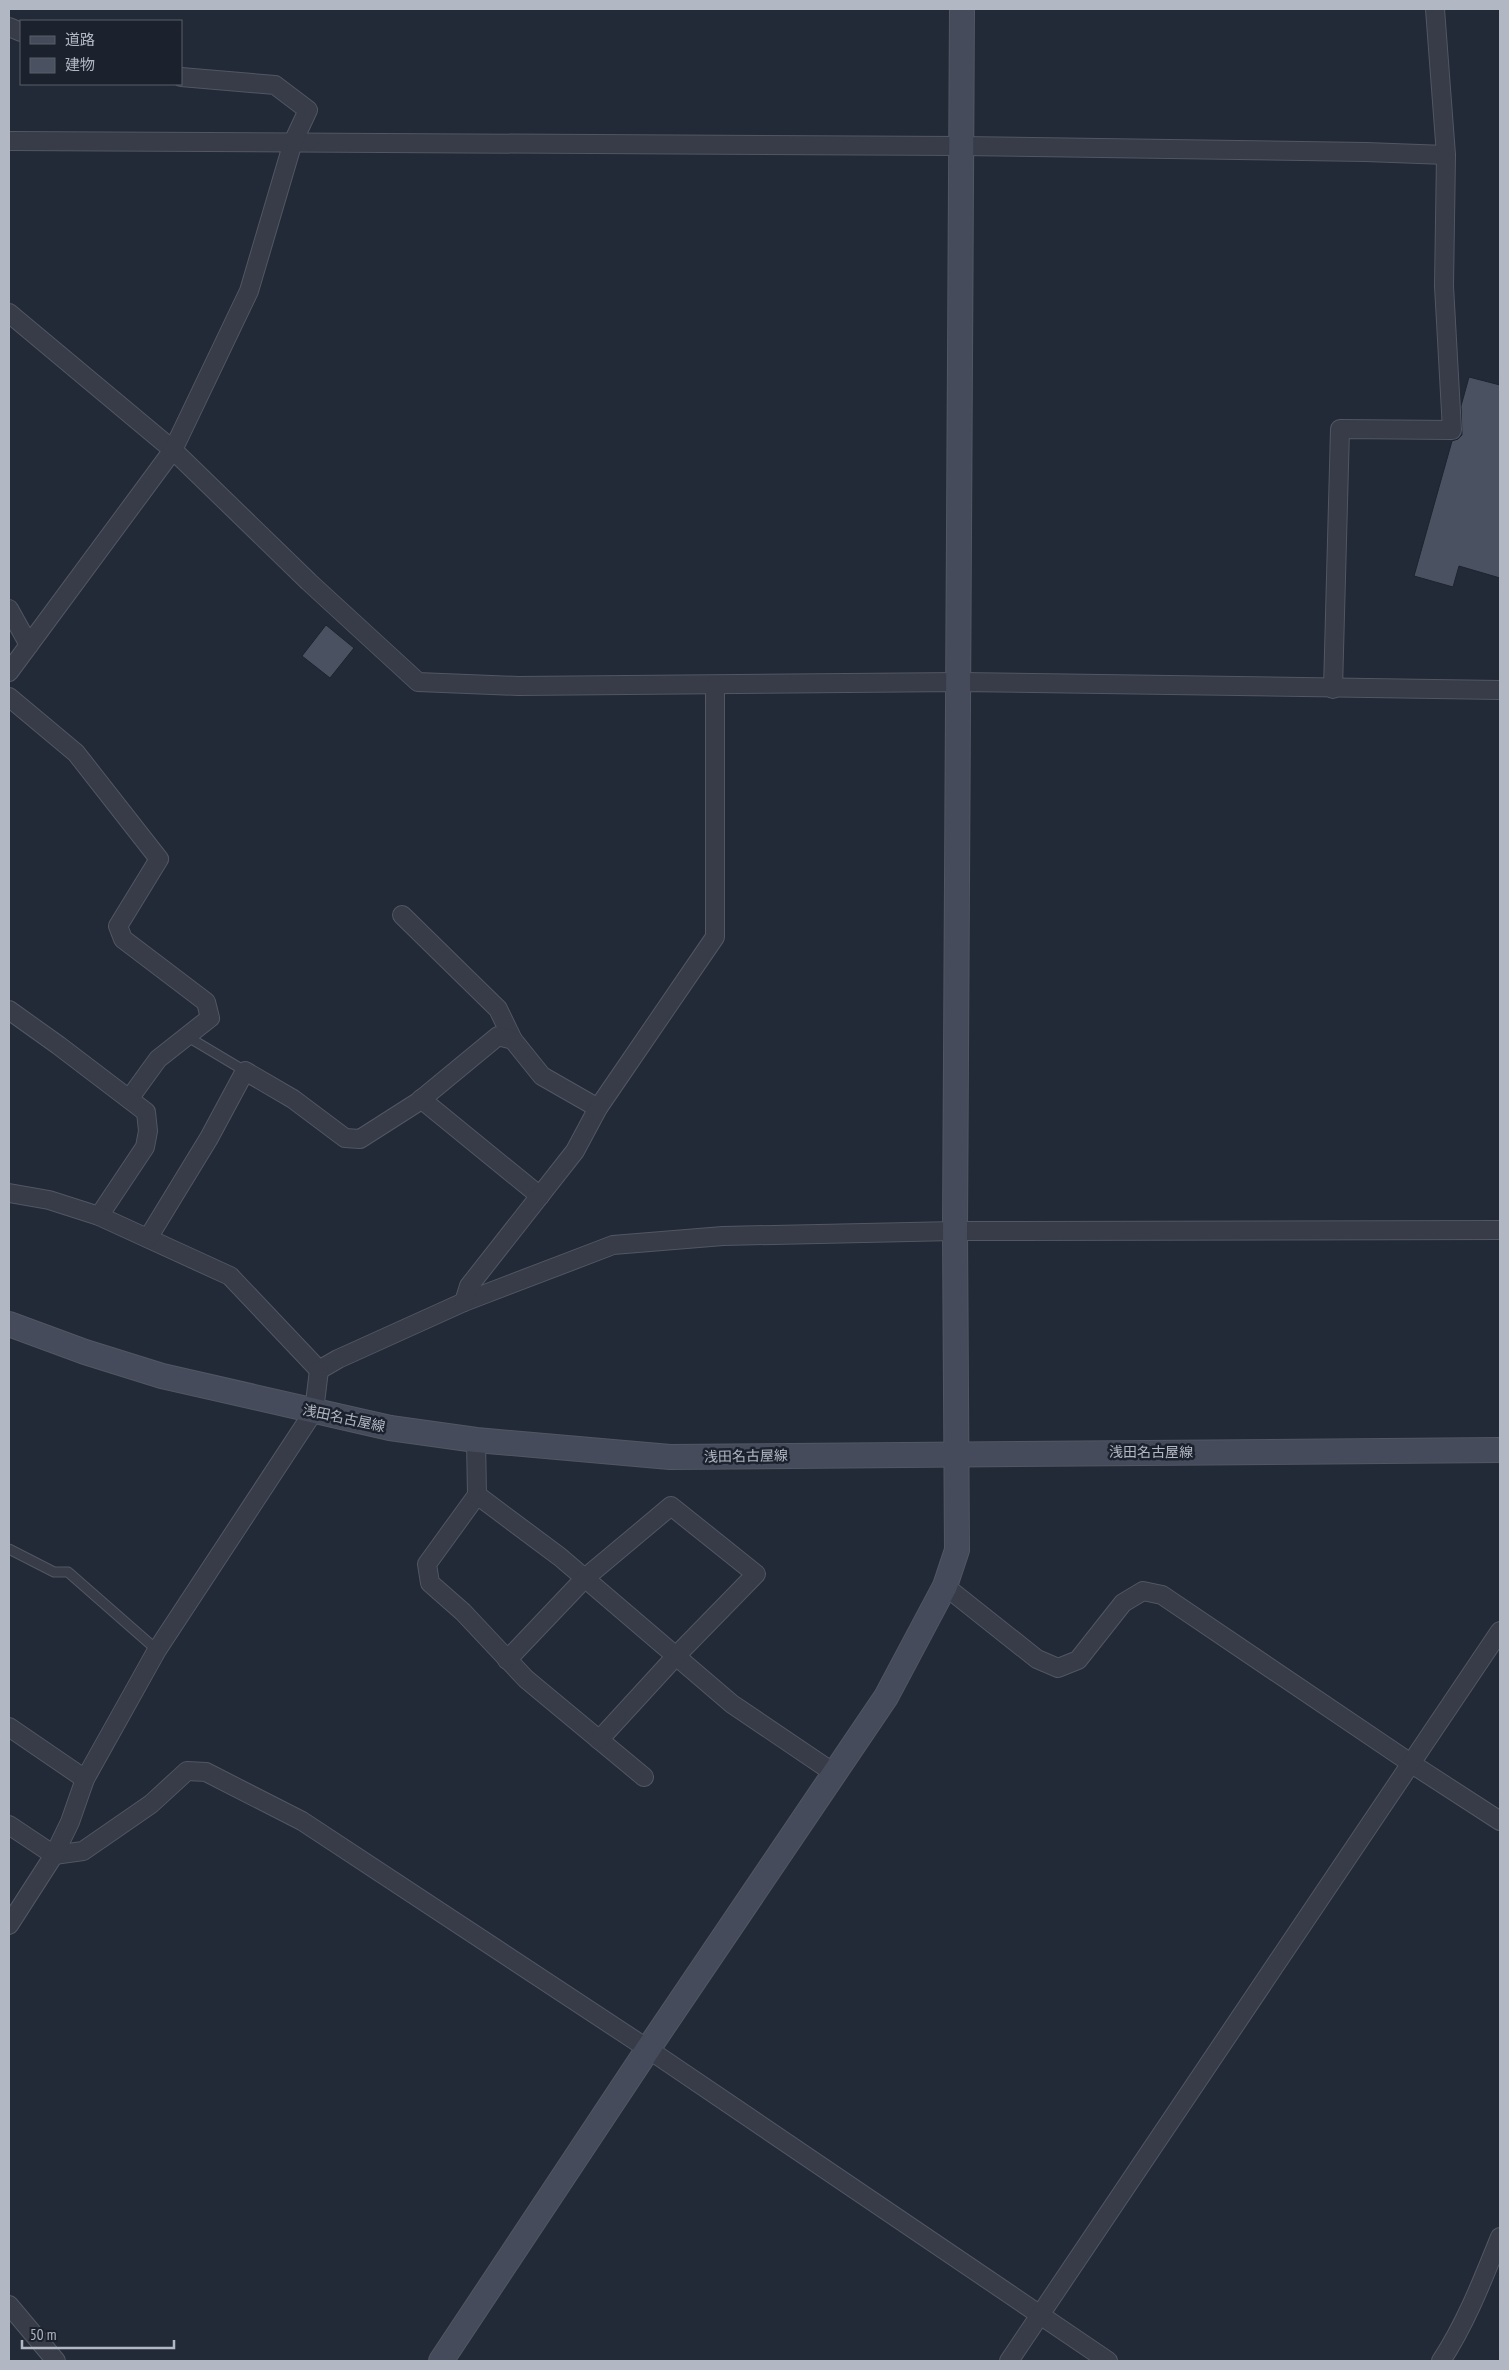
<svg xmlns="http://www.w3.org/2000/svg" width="1509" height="2370" font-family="'PT Sans Narrow','Noto Sans JP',sans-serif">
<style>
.building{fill:#4a5161;stroke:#1e232f}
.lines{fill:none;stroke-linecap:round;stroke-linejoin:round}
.lane-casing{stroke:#525763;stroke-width:11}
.street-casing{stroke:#525763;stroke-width:20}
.secondary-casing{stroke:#525763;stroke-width:26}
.lane{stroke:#373c48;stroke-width:9}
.street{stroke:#373c48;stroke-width:18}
.secondary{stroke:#454b5b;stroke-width:24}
.labels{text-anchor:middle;stroke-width:5;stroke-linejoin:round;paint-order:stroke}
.street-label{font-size:14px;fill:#b2b7c4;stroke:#1c222d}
</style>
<rect width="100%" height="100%" fill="#232a37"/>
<g class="building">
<path d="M1469 377 1500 385V578L1459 566 1453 587 1414 576 1452 441 1458 439 1462 435 1461 406Z"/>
<path d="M326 625 354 648 330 678 302 656Z"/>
</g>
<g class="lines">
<g class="lane-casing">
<g id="lane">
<path d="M188 1037 245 1071"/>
<path d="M9 1549 54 1572H68L157 1650"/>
</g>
</g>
<g class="street-casing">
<g id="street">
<path d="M9 27 21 32"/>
<path d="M9 141 961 146 1366 152 1446 155"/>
<path d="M9 313 173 450 309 582 418 682 518 686 960 682 1500 690"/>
<path d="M9 609 29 645"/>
<path d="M9 672 173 450 249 291 293 142 308 110 275 85 181 77"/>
<path d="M1333 689 1340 429 1452 430 1444 286 1446 155 1435 9"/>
<path d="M9 697 76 753 159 859 118 926 123 939 206 1002 210 1018 158 1059 129 1099"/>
<path d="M402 915 498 1009 513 1040"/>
<path d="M9 1010 58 1045 146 1112 148 1131 145 1147 99 1216"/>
<path d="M421 1099 540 1196"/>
<path d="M9 1193 49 1200 99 1216 230 1276 319 1370 338 1359 464 1302 613 1245 723 1236 955 1231 1500 1230"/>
<path d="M148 1238 209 1138 245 1071 293 1099 345 1138 360 1139 418 1102 498 1036 513 1040 542 1076 598 1108"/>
<path d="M464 1302 469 1286 575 1151 598 1108 715 937V685"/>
<path d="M476 1440 477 1495 427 1564 430 1583 463 1612 526 1679 644 1777"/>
<path d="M477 1495 560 1557 732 1704 834 1773"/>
<path d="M945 1586 1037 1659 1058 1668 1078 1660 1123 1603 1143 1591 1162 1595 1412 1764 1500 1821"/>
<path d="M507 1660 585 1578 671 1506 756 1574 676 1656 599 1740"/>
<path d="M9 1727 85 1779"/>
<path d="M9 1825 54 1855 83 1851 151 1804 187 1771 206 1772 302 1821 648 2049 1108 2361"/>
<path d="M9 1925 54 1855 70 1822 85 1779 157 1650 314 1411 319 1370"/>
<path d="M9 2305 56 2361"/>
<path d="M1009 2361 1500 1631"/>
<path d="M1441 2361C1466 2323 1483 2279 1500 2237"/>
</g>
</g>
<g class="secondary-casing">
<g id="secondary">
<path d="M9 1324 85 1352 162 1376 390 1428 476 1440 670 1457 1500 1450"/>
<path d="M441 2361 648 2049 886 1697 945 1586 957 1550 955 1231 962 9"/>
</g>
</g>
<use href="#lane" class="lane"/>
<use href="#street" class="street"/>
<use href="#secondary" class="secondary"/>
</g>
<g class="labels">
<g class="street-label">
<text transform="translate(344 1418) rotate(12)" y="5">浅田名古屋線</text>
<text x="1151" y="1457">浅田名古屋線</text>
<text transform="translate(746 1456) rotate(-1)" y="5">浅田名古屋線</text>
</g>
</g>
<rect width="1509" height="2370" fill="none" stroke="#b2b7c4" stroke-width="20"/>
<rect x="20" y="20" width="162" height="65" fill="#1c222d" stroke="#585e69"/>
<rect x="30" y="36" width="25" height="8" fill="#454b5b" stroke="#585e69"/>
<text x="65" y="45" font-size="15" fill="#b2b7c4">道路</text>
<rect x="30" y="58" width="25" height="15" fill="#4a5161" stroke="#585e69"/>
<text x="65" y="70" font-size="15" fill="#b2b7c4">建物</text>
<path d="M22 2340v8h152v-8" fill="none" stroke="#b2b7c4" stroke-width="2.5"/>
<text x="30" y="2340" font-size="15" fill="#b2b7c4" stroke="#1c222d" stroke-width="4" paint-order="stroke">50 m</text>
</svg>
